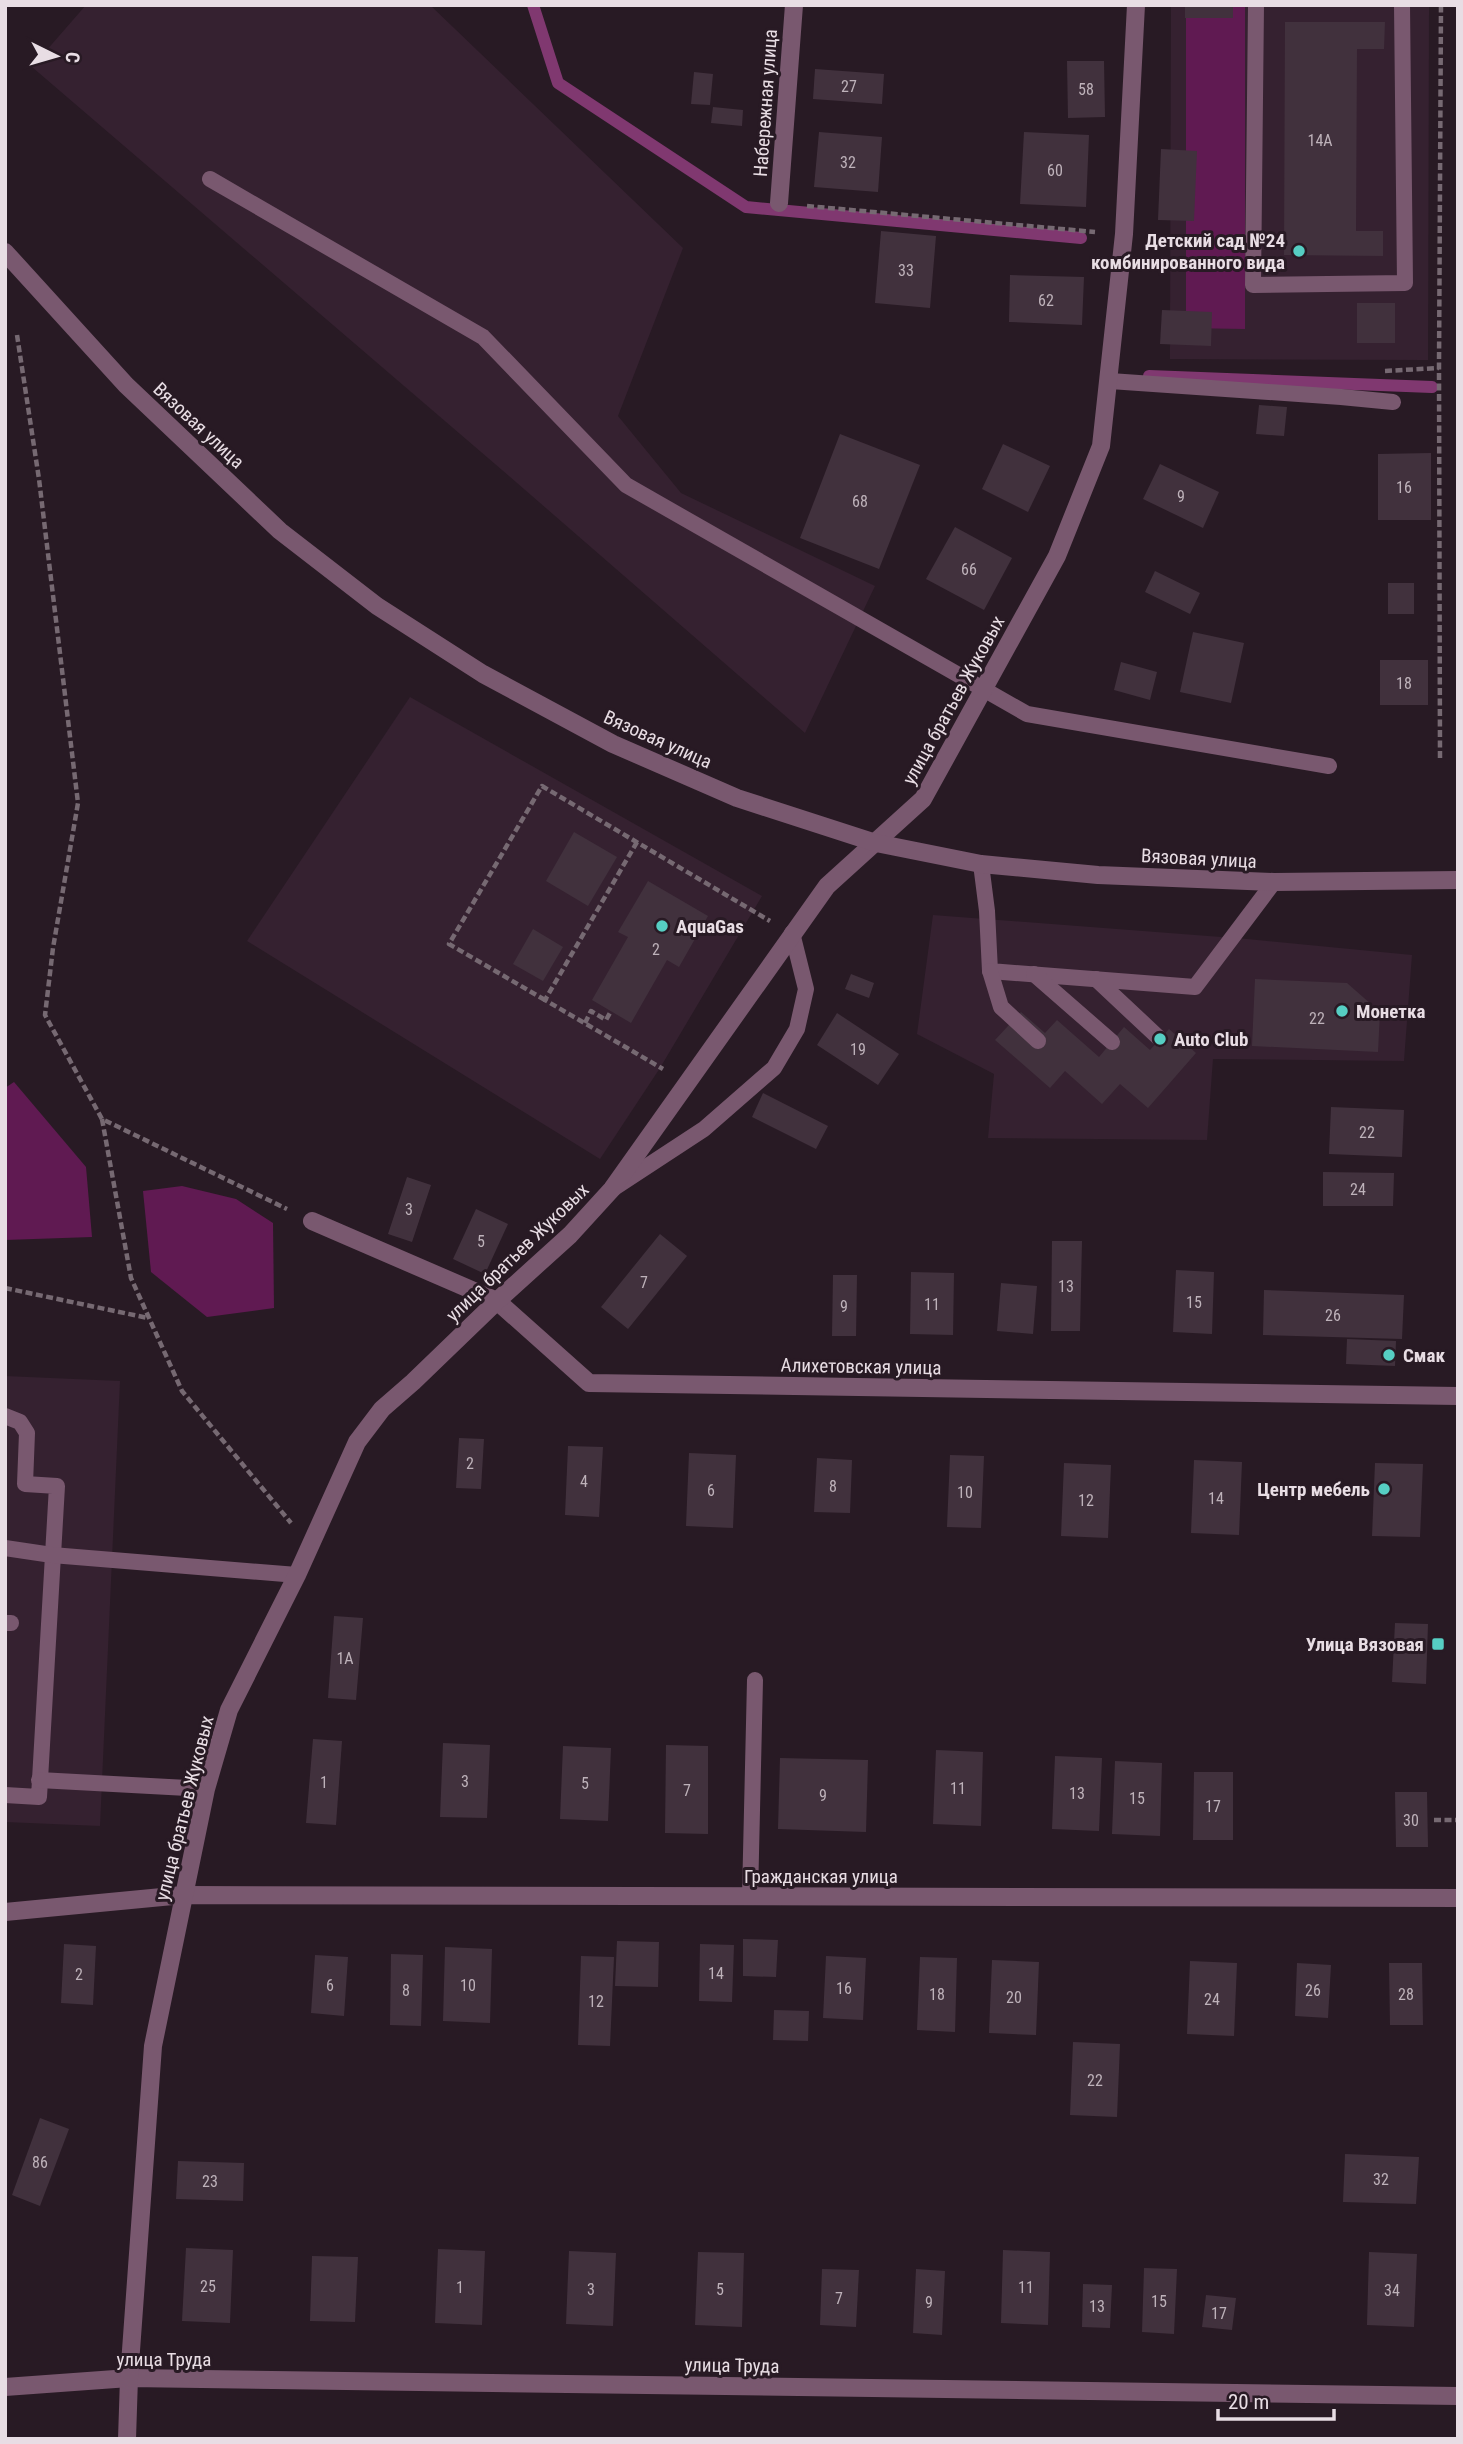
<svg xmlns="http://www.w3.org/2000/svg" width="1463" height="2444" font-family="'Roboto Condensed',sans-serif">
<style>
.built{fill:#352130}
.green{fill:#601a52}
.lines{fill:none;stroke-linecap:round;stroke-linejoin:round}
.stream{stroke:#803870;stroke-width:12}
.building{fill:#41313d}
.path{stroke:#766972;stroke-width:4.5;stroke-dasharray:7 3.5;stroke-linecap:butt}
.service{stroke:#79586f;stroke-width:16}
.minor{stroke:#79586f;stroke-width:18}
.tertiary{stroke:#79586f;stroke-width:18}
.poi-dot{fill:#56cec3;stroke:#281a24;stroke-width:2.5}
.labels{text-anchor:middle;stroke-width:6;stroke-linejoin:round;paint-order:stroke}
.number-label{font-size:16px;fill:#beb2ba}
.street-label{font-size:19px;fill:#e8dde4;stroke:#281a24}
.poi-label{font-size:19px;font-weight:bold;fill:#e8dde4;stroke:#281a24;text-anchor:start}
</style>
<rect width="100%" height="100%" fill="#281a24"/>
<g class="built">
<path d="M86 5H430L683 248 618 416 681 493 875 586 805 733 509 476 32 67Z"/>
<path d="M1171 5H1429L1428 360 1170 359Z"/>
<path d="M410 697 762 896 660 1068 600 1159 247 941Z"/>
<path d="M933 915 1247 939 1412 955 1404 1061 1213 1059 1207 1140 988 1138 994 1074 917 1034Z"/>
<path d="M5 1376 120 1381 100 1826 5 1822Z"/>
</g>
<g class="green">
<path d="M1186 5H1245V329L1186 328Z"/>
<path d="M14 1082 86 1167 92 1237 5 1240V1088Z"/>
<path d="M182 1186 236 1199 273 1223 274 1308 207 1317 151 1272 143 1191Z"/>
</g>
<g class="lines">
<g class="stream">
<path d="M533 5 558 83 746 207 1081 238"/>
<path d="M1149 376 1432 387"/>
</g>
</g>
<g class="building">
<rect x="1185" y="5" width="48" height="13"/>
<path d="M1285 22H1385L1384 49H1357L1356 231H1383V256L1284 255Z"/>
<path d="M1067 61H1104L1105 117 1068 118Z"/>
<path d="M815 69 884 74 882 104 813 99Z"/>
<path d="M694 72 713 74 710 105 691 104Z"/>
<path d="M713 107 743 110 742 126 711 123Z"/>
<path d="M819 132 882 137 878 192 814 187Z"/>
<path d="M1024 132 1089 135 1086 207 1020 204Z"/>
<path d="M1161 149 1197 151 1194 221 1158 220Z"/>
<path d="M881 231 936 236 930 308 875 303Z"/>
<path d="M1010 275 1084 277 1082 325 1009 322Z"/>
<rect x="1357" y="303" width="38" height="40"/>
<path d="M1162 310 1212 312 1211 346 1160 344Z"/>
<path d="M1259 405 1287 407 1284 436 1256 434Z"/>
<path d="M840 434 920 465 879 569 800 538Z"/>
<path d="M1003 444 1050 466 1028 512 982 489Z"/>
<path d="M1431 453V520H1378V454Z"/>
<path d="M1160 464 1219 492 1203 528 1143 499Z"/>
<path d="M955 527 1012 558 984 610 926 579Z"/>
<path d="M1155 571 1200 593 1190 614 1145 592Z"/>
<rect x="1388" y="583" width="26" height="31"/>
<path d="M1193 632 1244 643 1231 703 1180 692Z"/>
<rect x="1380" y="660" width="48" height="45"/>
<path d="M1121 662 1157 672 1150 700 1114 690Z"/>
<path d="M574 832 617 857 588 906 546 881Z"/>
<path d="M648 881 708 916 679 967 667 960 631 1023 592 1000 628 937 618 932Z"/>
<path d="M533 929 563 947 543 981 513 964Z"/>
<path d="M851 974 874 983 869 998 845 989Z"/>
<path d="M1255 979 1347 983 1380 1012 1378 1052 1252 1046Z"/>
<path d="M1021 1012 1045 1033 1057 1020 1099 1057 1124 1027 1150 1050 1169 1029 1196 1053 1148 1108 1120 1084 1102 1104 1065 1071 1050 1088 995 1040Z"/>
<path d="M837 1013 899 1054 878 1085 817 1045Z"/>
<path d="M763 1093 828 1126 816 1149 752 1117Z"/>
<path d="M1331 1107 1404 1110 1402 1157 1329 1154Z"/>
<path d="M1323 1172 1394 1173 1393 1206H1323Z"/>
<path d="M407 1177 431 1185 412 1242 388 1234Z"/>
<path d="M476 1209 508 1224 485 1274 453 1259Z"/>
<path d="M660 1234 687 1256 628 1329 601 1307Z"/>
<path d="M1052 1241H1082L1080 1331H1051Z"/>
<path d="M1176 1270 1214 1272 1212 1334 1173 1332Z"/>
<path d="M911 1272 954 1273 953 1335 910 1334Z"/>
<path d="M833 1275H857L856 1336H832Z"/>
<path d="M1001 1283 1037 1286 1033 1334 997 1331Z"/>
<path d="M1264 1290 1404 1295 1402 1339 1263 1335Z"/>
<path d="M1347 1339 1396 1341 1395 1366 1346 1364Z"/>
<path d="M459 1438 484 1439 481 1489 456 1488Z"/>
<path d="M568 1446 603 1447 599 1517 565 1515Z"/>
<path d="M689 1453 736 1455 733 1528 686 1526Z"/>
<path d="M950 1455 984 1456 981 1528 947 1527Z"/>
<path d="M817 1458 852 1460 850 1513 814 1512Z"/>
<path d="M1194 1460 1242 1462 1239 1535 1191 1533Z"/>
<path d="M1064 1463 1111 1465 1108 1538 1061 1536Z"/>
<path d="M1375 1463 1423 1464 1420 1537 1372 1536Z"/>
<path d="M334 1616 363 1618 356 1700 328 1698Z"/>
<path d="M1395 1623 1428 1624 1426 1684 1392 1682Z"/>
<path d="M313 1739 342 1741 336 1825 306 1823Z"/>
<path d="M443 1743 490 1745 487 1818 440 1817Z"/>
<path d="M666 1745 708 1746V1834L665 1833Z"/>
<path d="M563 1746 611 1748 608 1821 560 1819Z"/>
<path d="M936 1750 983 1752 981 1826 933 1824Z"/>
<path d="M1055 1756 1102 1758 1099 1831 1052 1829Z"/>
<path d="M780 1758 868 1760 866 1832 778 1829Z"/>
<path d="M1115 1761 1162 1763 1160 1836 1112 1834Z"/>
<path d="M1194 1772H1233V1840H1193Z"/>
<path d="M1395 1792H1427L1428 1847H1396Z"/>
<path d="M743 1939 778 1940 776 1977 743 1976Z"/>
<path d="M617 1941 659 1942 658 1987 615 1986Z"/>
<path d="M64 1944 96 1946 93 2005 61 2003Z"/>
<path d="M700 1944 734 1945 732 2002 699 2001Z"/>
<path d="M445 1947 492 1949 490 2023 443 2021Z"/>
<path d="M391 1954 423 1955 421 2026 390 2025Z"/>
<path d="M315 1955 348 1957 344 2016 311 2013Z"/>
<path d="M581 1956 614 1957 610 2046 578 2045Z"/>
<path d="M826 1956 866 1958 863 2020 823 2018Z"/>
<path d="M920 1957 957 1958 955 2032 917 2030Z"/>
<path d="M992 1960 1039 1962 1036 2035 989 2033Z"/>
<path d="M1190 1961 1237 1963 1234 2036 1187 2034Z"/>
<path d="M1297 1963 1331 1965 1328 2018 1295 2016Z"/>
<path d="M1389 1963H1422L1423 2025H1390Z"/>
<path d="M774 2010 809 2011 808 2041 773 2040Z"/>
<path d="M1073 2042 1120 2044 1117 2117 1070 2115Z"/>
<path d="M40 2118 69 2129 40 2206 12 2195Z"/>
<path d="M1345 2154 1419 2157 1416 2204 1343 2202Z"/>
<path d="M178 2161 244 2163 243 2201 176 2199Z"/>
<path d="M186 2248 233 2250 230 2323 182 2321Z"/>
<path d="M438 2249 485 2251 482 2325 435 2323Z"/>
<path d="M1003 2250 1050 2252 1048 2325 1001 2323Z"/>
<path d="M569 2251 616 2253 613 2326 566 2324Z"/>
<path d="M698 2252 744 2253 742 2327 695 2325Z"/>
<path d="M1369 2252 1417 2254 1414 2327 1367 2325Z"/>
<path d="M312 2256 358 2257 355 2322 310 2321Z"/>
<path d="M1144 2268 1177 2269 1174 2334 1142 2332Z"/>
<path d="M822 2269 859 2270 856 2327 820 2325Z"/>
<path d="M916 2269 945 2271 942 2335 913 2333Z"/>
<path d="M1083 2284 1112 2285 1110 2328 1082 2327Z"/>
<path d="M1206 2295 1236 2298 1232 2330 1202 2327Z"/>
</g>
<g class="lines">
<g class="path">
<path d="M807 206 1095 232"/>
<path d="M17 335 39 479 78 803 53 948 45 1015 102 1119 287 1209"/>
<path d="M1385 371 1439 368"/>
<path d="M1440 758 1439 368 1441 5"/>
<path d="M637 842 545 1000 663 1069"/>
<path d="M545 1000 449 944 542 786 770 921"/>
<path d="M585 1023 591 1011 606 1020 611 1011"/>
<path d="M102 1119 131 1278 182 1391 291 1523"/>
<path d="M5 1288 148 1318"/>
<path d="M1434 1820H1458"/>
</g>
<g class="service">
<path d="M1256 5 1253 285 1405 283 1402 5"/>
<path d="M210 179 483 337 626 485 1027 714 1329 766"/>
<path d="M1110 381 1341 397 1393 402"/>
<path d="M981 864 987 911 990 971 1195 987 1274 882"/>
<path d="M990 971 1001 1007 1038 1041"/>
<path d="M1034 974 1112 1042"/>
<path d="M1096 979 1160 1039"/>
<path d="M614 1188 704 1129 774 1068 797 1029 806 989 792 933"/>
<path d="M5 1416 20 1422 27 1433 25 1484 57 1486 39 1797 5 1795"/>
<path d="M5 1548 52 1555 297 1575"/>
<path d="M5 1623H11"/>
<path d="M39 1780 206 1789"/>
<path d="M750 1897 755 1680"/>
</g>
<g class="minor">
<path d="M779 203 794 5"/>
<path d="M312 1221 497 1301 589 1383 1458 1396"/>
<path d="M5 1912 183 1895 1458 1898"/>
<path d="M5 2387 129 2378 1458 2396"/>
<path d="M127 2439 129 2378 153 2046 206 1789 229 1710 297 1575 357 1442 382 1409 413 1382 497 1301 570 1235 612 1189 827 886 923 799 1057 556 1101 446 1124 234 1136 5"/>
</g>
<path class="tertiary" d="M5 252 126 385 280 531 377 606 483 674 613 744 737 798 876 843 981 864 1098 875 1274 882 1458 880"/>
</g>
<g class="poi-dot">
<circle cx="1299" cy="251" r="7"/>
<circle cx="662" cy="926" r="7"/>
<circle cx="1342" cy="1011" r="7"/>
<circle cx="1160" cy="1039" r="7"/>
<circle cx="1389" cy="1355" r="7"/>
<circle cx="1384" cy="1489" r="7"/>
<rect x="1431" y="1637" width="14" height="14" rx="3.5"/>
</g>
<g class="labels">
<g class="number-label">
<text x="849" y="92">27</text>
<text x="1086" y="95">58</text>
<text x="1320" y="146">14А</text>
<text x="848" y="168">32</text>
<text x="1055" y="176">60</text>
<text x="906" y="276">33</text>
<text x="1046" y="306">62</text>
<text x="1404" y="493">16</text>
<text x="1181" y="502">9</text>
<text x="860" y="507">68</text>
<text x="969" y="575">66</text>
<text x="1404" y="689">18</text>
<text x="656" y="955">2</text>
<text x="1317" y="1024">22</text>
<text x="858" y="1055">19</text>
<text x="1367" y="1138">22</text>
<text x="1358" y="1195">24</text>
<text x="409" y="1215">3</text>
<text x="481" y="1247">5</text>
<text x="644" y="1288">7</text>
<text x="1066" y="1292">13</text>
<text x="1194" y="1308">15</text>
<text x="932" y="1310">11</text>
<text x="844" y="1312">9</text>
<text x="1333" y="1321">26</text>
<text x="470" y="1469">2</text>
<text x="584" y="1487">4</text>
<text x="833" y="1492">8</text>
<text x="711" y="1496">6</text>
<text x="965" y="1498">10</text>
<text x="1216" y="1504">14</text>
<text x="1086" y="1506">12</text>
<text x="345" y="1664">1А</text>
<text x="465" y="1787">3</text>
<text x="324" y="1788">1</text>
<text x="585" y="1789">5</text>
<text x="958" y="1794">11</text>
<text x="687" y="1796">7</text>
<text x="1077" y="1799">13</text>
<text x="823" y="1801">9</text>
<text x="1137" y="1804">15</text>
<text x="1213" y="1812">17</text>
<text x="1411" y="1826">30</text>
<text x="716" y="1979">14</text>
<text x="79" y="1980">2</text>
<text x="330" y="1991">6</text>
<text x="468" y="1991">10</text>
<text x="844" y="1994">16</text>
<text x="406" y="1996">8</text>
<text x="1313" y="1996">26</text>
<text x="937" y="2000">18</text>
<text x="1406" y="2000">28</text>
<text x="1014" y="2003">20</text>
<text x="1212" y="2005">24</text>
<text x="596" y="2007">12</text>
<text x="1095" y="2086">22</text>
<text x="40" y="2168">86</text>
<text x="1381" y="2185">32</text>
<text x="210" y="2187">23</text>
<text x="208" y="2292">25</text>
<text x="460" y="2293">1</text>
<text x="1026" y="2293">11</text>
<text x="591" y="2295">3</text>
<text x="720" y="2295">5</text>
<text x="1392" y="2296">34</text>
<text x="839" y="2304">7</text>
<text x="1159" y="2307">15</text>
<text x="929" y="2308">9</text>
<text x="1097" y="2312">13</text>
<text x="1219" y="2319">17</text>
</g>
<g class="street-label">
<text transform="translate(765 103) rotate(-86)" y="7">Набережная улица</text>
<text transform="translate(199 425) rotate(43)" y="7">Вязовая улица</text>
<text transform="translate(953 700) rotate(-61)" y="7">улица братьев Жуковых</text>
<text transform="translate(658 739) rotate(24)" y="7">Вязовая улица</text>
<text transform="translate(1199 858) rotate(3)" y="7">Вязовая улица</text>
<text transform="translate(517 1252) rotate(-44)" y="7">улица братьев Жуковых</text>
<text transform="translate(861 1366) rotate(1)" y="7">Алихетовская улица</text>
<text transform="translate(184 1808) rotate(-76)" y="7">улица братьев Жуковых</text>
<text x="821" y="1883">Гражданская улица</text>
<text x="164" y="2366">улица Труда</text>
<text transform="translate(732 2365) rotate(1)" y="7">улица Труда</text>
</g>
<g class="poi-label">
<text x="1285" y="247" text-anchor="end">Детский сад №24<tspan x="1285" dy="22">комбинированного вида</tspan></text>
<text x="676" y="933">AquaGas</text>
<text x="1356" y="1018">Монетка</text>
<text x="1174" y="1046">Auto Club</text>
<text x="1403" y="1362">Смак</text>
<text x="1370" y="1496" text-anchor="end">Центр мебель</text>
<text x="1424" y="1651" text-anchor="end">Улица Вязовая</text>
</g>
</g>
<rect width="1463" height="2444" fill="none" stroke="#e8dde4" stroke-width="14"/>
<g transform="translate(56 56) rotate(95)" stroke="#281a24" stroke-width="5" paint-order="stroke">
<path d="M0-5L12 26L0 18L-12 26Z" fill="#e8dde4"/>
<text y="-10" font-size="19" font-weight="bold" text-anchor="middle" fill="#e8dde4">С</text>
</g>
<path d="M1218 2409v10h116v-10" fill="none" stroke="#e8dde4" stroke-width="3.5"/>
<text x="1228" y="2409" font-size="21" fill="#e8dde4" stroke="#281a24" stroke-width="5" paint-order="stroke">20 m</text>
</svg>
